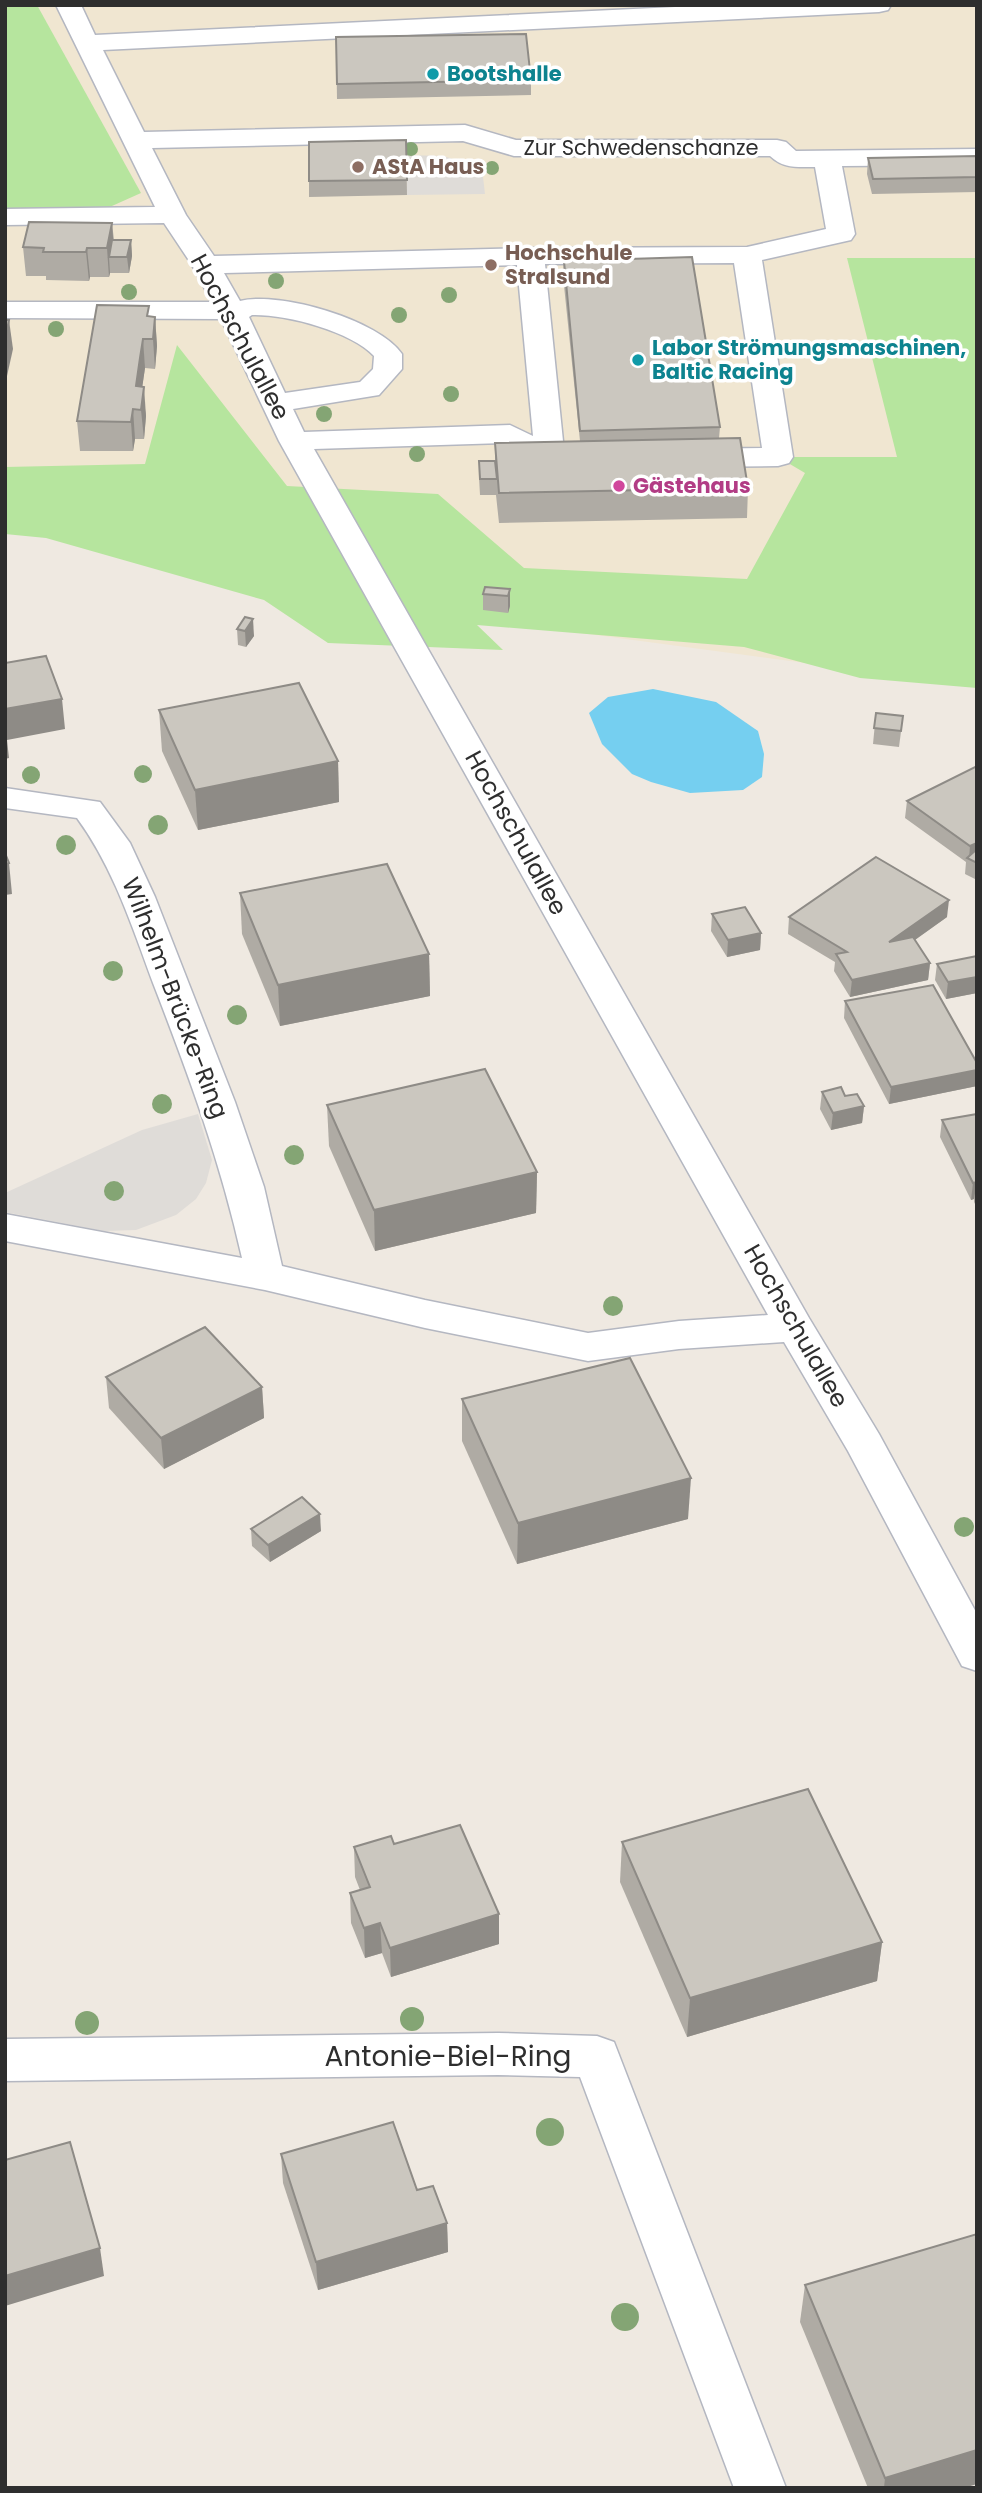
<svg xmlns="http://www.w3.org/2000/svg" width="982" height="2493" font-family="Poppins,sans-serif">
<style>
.education{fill:#f0e6d1}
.green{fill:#b6e59e}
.plaza{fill:#dfdcd8}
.water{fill:#75cff0}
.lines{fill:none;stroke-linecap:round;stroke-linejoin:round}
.minor-casing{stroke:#b4b7c1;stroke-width:3}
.minor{fill:#fff;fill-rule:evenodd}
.tree{fill:#84a574}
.wall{fill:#afaba4}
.shaded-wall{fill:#8e8b86}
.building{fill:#cbc7bf;stroke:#8e8b86;stroke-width:2}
.culture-dot{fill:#0f9aa8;stroke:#fff;stroke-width:2.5}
.education-dot{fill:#8d6e63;stroke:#fff;stroke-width:2.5}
.hotel-dot{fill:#d1479c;stroke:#fff;stroke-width:2.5}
.labels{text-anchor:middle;stroke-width:7;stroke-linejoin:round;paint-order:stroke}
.far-culture-label{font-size:21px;font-weight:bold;fill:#0d838f;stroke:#fff;text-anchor:start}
.far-street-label{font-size:21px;fill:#2e2e2e;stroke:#fff}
.far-education-label{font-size:21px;font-weight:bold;fill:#785e54;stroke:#fff;text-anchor:start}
.far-hotel-label{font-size:21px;font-weight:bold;fill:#b23c85;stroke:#fff;text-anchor:start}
.street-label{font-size:24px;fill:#2e2e2e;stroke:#fff}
.near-street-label{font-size:28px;fill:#2e2e2e;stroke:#fff}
</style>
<rect width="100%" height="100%" fill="#efe9e1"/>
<path class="education" d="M5 5H977V679L858 670 223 585 5 524Z"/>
<g class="green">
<path d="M5 5H37L141 193 103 210 5 211Z"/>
<path d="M847 258H977V688L860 678 744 647 477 625 503 650 328 643 264 600 46 538 5 534V467L145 464 177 345 287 486 438 494 524 568 747 579 805 473 778 457H897Z"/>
</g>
<g class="plaza">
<path d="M406 155 443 156 482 168 485 194 407 195Z"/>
<path d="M198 1114 212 1160 206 1183 196 1199 176 1215 136 1230 104 1231 5 1212V1193L142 1130Z"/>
</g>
<path class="water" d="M653 689 716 702 758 731 764 754 762 777 743 790 690 793 651 782 632 774 602 744 589 713 608 697Z"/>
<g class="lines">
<g class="minor-casing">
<g id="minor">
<path d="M56 5H81L95 35 717 5H891L888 10 879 12 103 50 144 132 465 125 516 140H777L786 142 796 151 977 149V165L842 166 855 234 851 240 762 260 793 457 789 463 778 466 691 467 680 464 676 458 680 452 691 449 762 448 734 263 545 264 564 451 578 454 582 460 578 466 567 469 539 466 504 443 314 449 809 1318 879 1434 977 1614V1671L962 1666 848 1451 784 1342 679 1349 588 1361 425 1328 265 1290 5 1241V1214L242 1258C220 1160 189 1076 153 983 132 926 113 867 77 818L5 808V788L100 802 130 843 155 897 235 1102 264 1187 282 1266 425 1300 588 1333 679 1321 768 1315 279 441 221 319 5 318V302H212L192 265 164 223 5 225V209L155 207ZM463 141 514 156H770C784 169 797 167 815 167L826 229 747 247 530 248 214 256 186 215 152 148ZM517 265 533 436 510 425 304 432 293 409 379 395 402 369V354C379 320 280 291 240 301L224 273ZM252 315C285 314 351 331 374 356L373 369 360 382 285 393 249 317Z"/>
<path d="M498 2033 597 2036 614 2042 786 2488H734L580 2077 498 2075 5 2081V2039Z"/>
</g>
</g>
<use href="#minor" class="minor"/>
</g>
<g class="tree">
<circle cx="411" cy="149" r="7"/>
<circle cx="492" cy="168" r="7"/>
<circle cx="276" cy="281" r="8"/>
<circle cx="129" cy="292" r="8"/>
<circle cx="449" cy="295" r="8"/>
<circle cx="399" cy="315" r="8"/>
<circle cx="56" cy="329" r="8"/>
<circle cx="451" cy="394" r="8"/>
<circle cx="324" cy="414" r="8"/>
<circle cx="417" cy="454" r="8"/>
<circle cx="143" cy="774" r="9"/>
<circle cx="31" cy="775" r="9"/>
<circle cx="158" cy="825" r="10"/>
<circle cx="66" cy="845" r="10"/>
<circle cx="113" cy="971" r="10"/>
<circle cx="237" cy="1015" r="10"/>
<circle cx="162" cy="1104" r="10"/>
<circle cx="294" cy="1155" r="10"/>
<circle cx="114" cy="1191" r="10"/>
<circle cx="613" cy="1306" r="10"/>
<circle cx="964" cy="1527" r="10"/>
<circle cx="412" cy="2019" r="12"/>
<circle cx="87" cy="2023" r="12"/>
<circle cx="550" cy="2132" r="14"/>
<circle cx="625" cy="2317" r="14"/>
</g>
<g class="wall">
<path d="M336 37 531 80V95L337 99Z"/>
<path d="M406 140 407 195 309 197V181Z"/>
<path d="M977 156V192L872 194 867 174 868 158Z"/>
<path d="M112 223 114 240H131L132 256 129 273H110L109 277H90L89 281 46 280V276H26L23 247Z"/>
<path d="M564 261 720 427 719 438 748 488 747 518 499 523 496 495H480L479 477V461H495V443L580 441 563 276Z"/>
<path d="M150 316 155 317 157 346 155 369 145 368 142 387 146 416 144 439H135L133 451H80L77 421Z"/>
<path d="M510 589V606L508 613 483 610V594Z"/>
<path d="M245 617 254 636 246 647 238 645 237 629Z"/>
<path d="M159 710 338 761 339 802 198 830 162 751Z"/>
<path d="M876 713 903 716 899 747 873 744Z"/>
<path d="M977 766V880L965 874 966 862 905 818 907 801Z"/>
<path d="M240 893 429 954 430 996 280 1026 242 934Z"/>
<path d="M712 914 761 933 760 950 727 957 711 931Z"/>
<path d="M789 917H947L915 940 930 963 928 980 850 997 834 971 835 962 788 934Z"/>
<path d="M977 956V993L946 999 935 980 937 964Z"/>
<path d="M845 1001 977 1063V1086L889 1104 844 1018Z"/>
<path d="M822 1092 845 1096 864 1106 862 1123 831 1130 820 1109Z"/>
<path d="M327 1105 537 1172 536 1213 375 1251 329 1146Z"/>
<path d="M977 1114V1208L974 1202V1199L971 1200 940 1137 942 1120Z"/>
<path d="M106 1377 262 1387 264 1418 164 1469 109 1408Z"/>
<path d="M462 1399 688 1519 517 1564 462 1441Z"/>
<path d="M251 1529 321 1531 270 1562 252 1546Z"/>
<path d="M622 1842 882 1942 877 1981 687 2037 620 1882Z"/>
<path d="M394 1844 499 1914V1944L391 1977 382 1953 365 1958 351 1923 350 1893 360 1890 355 1877 354 1847Z"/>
<path d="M281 2154 417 2190 447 2223 448 2252 318 2290 283 2183Z"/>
<path d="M805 2285 964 2488H868L800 2322Z"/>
</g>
<g class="shaded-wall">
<path d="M112 223 114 251 109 257 110 273 109 277 107 248Z"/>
<path d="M131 240 132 256 129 273 127 257Z"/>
<path d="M87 248 90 277 89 281 86 252Z"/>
<path d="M155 317 157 346 155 369 153 339Z"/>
<path d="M9 320 13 349 5 385V340Z"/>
<path d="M143 339 145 368 139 410 136 386Z"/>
<path d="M144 387 146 416 144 439 141 410Z"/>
<path d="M133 409 135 439 133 451 131 422Z"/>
<path d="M510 589V606L508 613V596Z"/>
<path d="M253 619 254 636 246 647 245 631Z"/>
<path d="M62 699 65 729 7 740 9 758 5 759V709Z"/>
<path d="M338 761 339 802 198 830 195 790Z"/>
<path d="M977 843V859H969L970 846Z"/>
<path d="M9 863 12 894 5 895V864Z"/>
<path d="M949 900 947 917 888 959 889 942Z"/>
<path d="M761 933 760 950 727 957 728 940Z"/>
<path d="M429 954 430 996 280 1026 278 985Z"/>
<path d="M930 963 928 980 850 997 852 980Z"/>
<path d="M977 977V993L946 999 948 982Z"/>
<path d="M977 1070V1086L889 1104 891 1087Z"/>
<path d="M864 1106 862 1123 831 1130 833 1113Z"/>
<path d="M537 1172 536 1213 375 1251 374 1210Z"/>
<path d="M977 1182 974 1199 971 1200 973 1183Z"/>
<path d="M262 1387 264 1418 164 1469 161 1438Z"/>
<path d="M691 1478 688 1519 517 1564 518 1523Z"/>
<path d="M320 1514 321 1531 270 1562 268 1545Z"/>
<path d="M499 1914V1944L391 1977 390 1948Z"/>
<path d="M380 1923 382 1953 365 1958 364 1928Z"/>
<path d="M882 1942 877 1981 687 2037 690 1998Z"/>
<path d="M447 2223 448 2252 318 2290 316 2262Z"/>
<path d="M100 2248 104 2276 5 2306V2276Z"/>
<path d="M977 2450V2484L964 2488H884L885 2478Z"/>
</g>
<g class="building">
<path d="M526 34 531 80 337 84 336 37Z"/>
<path d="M406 140 407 180 309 181V142Z"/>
<path d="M977 156V177L873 179 868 158Z"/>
<path d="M29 222 112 223 107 248H87L86 252H43L44 248 23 247Z"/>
<path d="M112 240H131L127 257H109Z"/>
<path d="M692 257 720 427 580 431 564 261Z"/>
<path d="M97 305 149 306 147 316 155 317 153 339H143L140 358 136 386 144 387 141 410 133 409 131 422 77 421Z"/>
<path d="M5 320H9L5 340Z"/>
<path d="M740 438 748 488 499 493 495 443Z"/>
<path d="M479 461H495L497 479H480Z"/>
<path d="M485 587 510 589 508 596 483 594Z"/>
<path d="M245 617 253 619 245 631 237 629Z"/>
<path d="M46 656 62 699 5 709V663Z"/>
<path d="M299 683 338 761 195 790 159 710Z"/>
<path d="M876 713 903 716 901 731 874 728Z"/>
<path d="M977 766V843L970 846 907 801Z"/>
<path d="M977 849V863L967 858Z"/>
<path d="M5 853 9 863 5 864Z"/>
<path d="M876 857 949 900 889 942 913 937 930 963 852 980 836 954 847 952 789 917Z"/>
<path d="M387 864 429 954 278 985 240 893Z"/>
<path d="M745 907 761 933 728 940 712 914Z"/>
<path d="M977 956V977L948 982 937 964Z"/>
<path d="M933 985 977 1063V1070L891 1087 845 1001Z"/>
<path d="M485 1069 537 1172 374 1210 327 1105Z"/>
<path d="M841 1087 845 1096 857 1094 864 1106 833 1113 822 1092Z"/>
<path d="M977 1114V1182L973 1183 942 1120Z"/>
<path d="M205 1327 262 1387 161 1438 106 1377Z"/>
<path d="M630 1358 691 1478 518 1523 462 1399Z"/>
<path d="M302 1497 320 1514 268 1545 251 1529Z"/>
<path d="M808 1789 882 1942 690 1998 622 1842Z"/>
<path d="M460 1825 499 1914 390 1948 380 1923 364 1928 350 1893 370 1887 354 1847 391 1836 394 1844Z"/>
<path d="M393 2122 417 2190 433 2186 447 2223 316 2262 281 2154Z"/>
<path d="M70 2142 100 2248 5 2276V2160Z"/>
<path d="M977 2234V2450L885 2478 805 2285Z"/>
</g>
<g class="culture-dot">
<circle cx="433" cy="74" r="7"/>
<circle cx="638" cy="360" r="7"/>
</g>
<g class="education-dot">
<circle cx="358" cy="167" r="7"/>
<circle cx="491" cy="265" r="7"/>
</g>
<circle class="hotel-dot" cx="619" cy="486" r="7"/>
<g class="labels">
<g class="far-culture-label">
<text x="447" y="81">Bootshalle</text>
<text x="652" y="355">Labor Strömungsmaschinen,<tspan x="652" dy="24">Baltic Racing</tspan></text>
</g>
<g class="far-street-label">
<text x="641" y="155">Zur Schwedenschanze</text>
</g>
<g class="far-education-label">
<text x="372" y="174">AStA Haus</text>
<text x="505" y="260">Hochschule<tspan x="505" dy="24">Stralsund</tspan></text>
</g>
<g class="far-hotel-label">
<text x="633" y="493">Gästehaus</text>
</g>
<g class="street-label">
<text transform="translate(240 337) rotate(62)" y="8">Hochschulallee</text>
<text transform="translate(516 833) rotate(61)" y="8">Hochschulallee</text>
<text transform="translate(175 998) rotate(69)" y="8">Wilhelm-Brücke-Ring</text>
<text transform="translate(796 1326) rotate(60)" y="8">Hochschulallee</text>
</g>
<g class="near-street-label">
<text x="448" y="2066">Antonie-Biel-Ring</text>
</g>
</g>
<rect width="982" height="2493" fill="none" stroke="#2e2e2e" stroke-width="14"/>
</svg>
